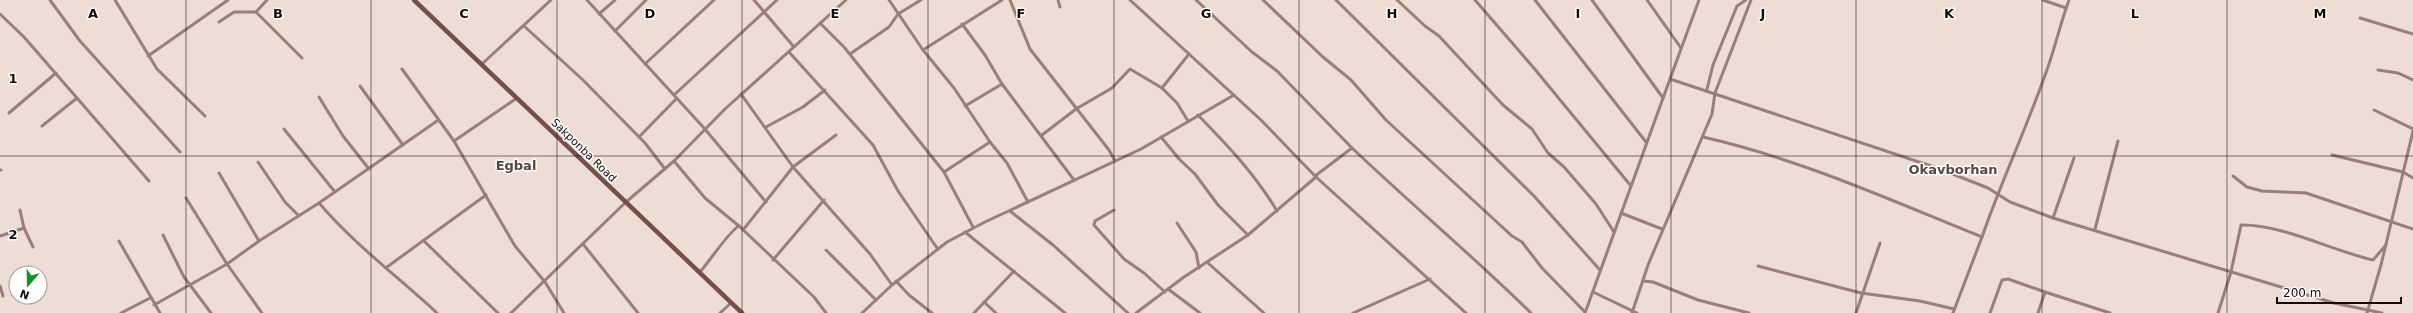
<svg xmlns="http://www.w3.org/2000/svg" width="2413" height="313" font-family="'DejaVu Sans',sans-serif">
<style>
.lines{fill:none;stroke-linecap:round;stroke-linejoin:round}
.minor{stroke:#9a7e7a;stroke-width:3}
.secondary{stroke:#764f4a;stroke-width:4.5}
.grid{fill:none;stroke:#120d0b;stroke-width:1;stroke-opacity:0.55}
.labels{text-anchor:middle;stroke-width:3;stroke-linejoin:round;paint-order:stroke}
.street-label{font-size:11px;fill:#120d0b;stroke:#fff}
.quarter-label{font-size:13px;font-weight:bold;fill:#554842;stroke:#fff}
.grid-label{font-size:13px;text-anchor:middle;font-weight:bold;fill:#120d0b;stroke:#fff;stroke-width:3;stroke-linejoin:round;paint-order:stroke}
</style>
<rect width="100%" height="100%" fill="#edddd5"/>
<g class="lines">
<g class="minor">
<path d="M50 0 80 41 180 152"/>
<path d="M115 0 157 69 205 116"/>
<path d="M267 0 256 12 302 58"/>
<path d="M587 0 704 128 766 202"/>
<path d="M754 0 794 47"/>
<path d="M889 0 923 50 954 88 990 142 1007 163 1028 202"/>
<path d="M1010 0 1030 49 1109 150 1115 161"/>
<path d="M1058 0 1060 7"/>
<path d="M1130 0 1261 120 1316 177 1466 313"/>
<path d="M1196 0 1252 52 1277 71 1352 148 1315 176"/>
<path d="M1263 0 1323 57 1351 80 1386 120 1512 236 1522 242 1542 268 1585 312"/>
<path d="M1336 0 1534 196 1600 270"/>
<path d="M1397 0 1425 26 1439 36 1503 105 1532 129 1548 153 1564 167 1596 204 1614 232"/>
<path d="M1475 0 1533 67 1631 186"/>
<path d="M1535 0 1646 142"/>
<path d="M1592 0 1663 98"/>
<path d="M1647 0 1681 48"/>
<path d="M2043 0 2066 8"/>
<path d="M0 14 24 37 149 181"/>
<path d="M599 14 615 0"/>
<path d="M2360 18 2413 34"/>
<path d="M219 22 234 12H256"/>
<path d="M820 23 844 47 944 172 973 227"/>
<path d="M962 24 985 55 1002 84 1074 180"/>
<path d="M524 26 583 80 645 143 665 169"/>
<path d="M615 31 646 0"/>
<path d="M923 50 1002 0"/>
<path d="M789 52 873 145 898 191 937 248"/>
<path d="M850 54 889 27 898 14 921 0"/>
<path d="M148 56 228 0"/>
<path d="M482 64 551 0"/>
<path d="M645 64 714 0"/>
<path d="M402 69 454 141 515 246 545 282 564 313"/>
<path d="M2378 70 2398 73 2413 80"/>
<path d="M1670 79 1699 0"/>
<path d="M360 86 403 145"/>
<path d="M1162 88 1189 54"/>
<path d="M1707 89 1713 65 1737 6 1746 0"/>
<path d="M741 94 793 167 870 254 892 285"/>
<path d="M674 95 777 0"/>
<path d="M319 97 343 136 369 169"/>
<path d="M965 106 1002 84"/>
<path d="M2374 110 2413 129"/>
<path d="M9 113 56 73"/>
<path d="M1198 115C1228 146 1255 174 1277 211"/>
<path d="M42 126 77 98"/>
<path d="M766 127 803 107 825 90"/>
<path d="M284 129 335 192"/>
<path d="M1042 135 1076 109 1112 88 1130 69 1162 88 1177 103 1188 121"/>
<path d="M639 137 677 98"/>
<path d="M1161 137 1180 160 1195 174 1218 205 1248 235"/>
<path d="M1703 137C1800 159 1890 200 1982 237 2003 176 2031 119 2051 58 2057 39 2062 19 2069 0"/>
<path d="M454 141 517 98"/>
<path d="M1352 148C1411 204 1473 256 1531 313"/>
<path d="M2332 155 2403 172 2413 178"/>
<path d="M674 161 705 198 739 226 814 297 826 313"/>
<path d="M258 162 285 202 298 215"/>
<path d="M0 170H1"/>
<path d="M944 172 990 142"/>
<path d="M219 173 259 241"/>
<path d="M2233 176 2247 187 2262 191 2306 193 2413 229"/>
<path d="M186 198 227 264 262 313"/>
<path d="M319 203C354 244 397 276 437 313"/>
<path d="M20 210 24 228 33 247"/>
<path d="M1114 210 1095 221 1094 225 1124 259 1144 273 1165 292"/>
<path d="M1010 211 1053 245 1128 313"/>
<path d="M1621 213 1662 229"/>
<path d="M2053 218 2074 158"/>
<path d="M1177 223 1196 252 1199 268"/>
<path d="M2095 229 2118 141"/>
<path d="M743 230 793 167 836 135"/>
<path d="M965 232 1065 313"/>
<path d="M163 235 184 277 211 313"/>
<path d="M0 236 24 228"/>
<path d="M119 241 160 313"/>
<path d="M425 242 498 313"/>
<path d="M583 244 638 313"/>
<path d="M826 250 876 300"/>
<path d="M773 260 824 200"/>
<path d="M1208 263 1264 313"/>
<path d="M1758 266 1861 293 1920 301 1954 309"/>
<path d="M387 267 486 195"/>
<path d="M700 272C709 262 730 230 739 226"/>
<path d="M896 281 909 295 932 313"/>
<path d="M1643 281 1653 282 1698 300 1749 313"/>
<path d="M0 286 3 296"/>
<path d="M1168 289 1200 313"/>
<path d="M1593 292 1637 313"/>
<path d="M984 302 996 313"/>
<path d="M154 305 227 264 259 241 319 203 437 121"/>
<path d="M121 313 150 298"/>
<path d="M511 313 626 202 674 161 725 109 846 0"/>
<path d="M720 313 731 303"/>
<path d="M862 313 892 285 947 242 985 222 1141 149 1234 95"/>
<path d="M974 313 1014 271"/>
<path d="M1136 313 1184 277 1248 235 1316 177"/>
<path d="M1353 313 1430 279"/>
<path d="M1585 313 1670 79 1940 169 1988 188 2010 202 2053 218 2334 303 2382 313"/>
<path d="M1632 313 1648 265 1712 114 1715 93 1751 0"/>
<path d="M1856 313 1880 243"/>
<path d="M1953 313 1982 237"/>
<path d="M1990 313 2002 280 2008 279 2045 292"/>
<path d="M2038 313 2045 292 2110 313"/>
<path d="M2218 313 2231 272 2241 225C2281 224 2333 251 2373 260L2386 245"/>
<path d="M2367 313 2381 265 2413 131"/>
</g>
<path class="secondary" d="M414 0 742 313"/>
</g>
<path class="grid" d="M186 0V313M371 0V313M557 0V313M742 0V313M928 0V313M1114 0V313M1299 0V313M1485 0V313M1671 0V313M1856 0V313M2042 0V313M2227 0V313M0 156H2413"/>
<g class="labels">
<g class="street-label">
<text transform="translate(584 150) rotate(44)" y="4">Sakponba Road</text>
</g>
<g class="quarter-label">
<text x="516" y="170">Egbal</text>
<text x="1953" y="174">Okavborhan</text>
</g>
</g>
<g class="grid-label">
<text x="93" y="18">A</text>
<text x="278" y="18">B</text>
<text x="464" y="18">C</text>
<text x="650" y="18">D</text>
<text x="835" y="18">E</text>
<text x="1021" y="18">F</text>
<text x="1206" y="18">G</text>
<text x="1392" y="18">H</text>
<text x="1578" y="18">I</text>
<text x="1763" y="18">J</text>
<text x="1949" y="18">K</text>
<text x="2135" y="18">L</text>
<text x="2320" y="18">M</text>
<text x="13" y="83">1</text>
<text x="13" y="239">2</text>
</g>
<g transform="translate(28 285) rotate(200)"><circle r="19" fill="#ffffff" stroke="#a09e9d"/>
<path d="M0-3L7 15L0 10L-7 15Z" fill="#0e9427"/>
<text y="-6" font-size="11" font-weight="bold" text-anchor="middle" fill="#120d0b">N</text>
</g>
<path d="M2277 297v6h124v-6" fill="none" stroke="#120d0b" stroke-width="2"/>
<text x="2283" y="297" font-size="12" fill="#120d0b" stroke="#ffffff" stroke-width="3" paint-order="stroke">200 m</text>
</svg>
